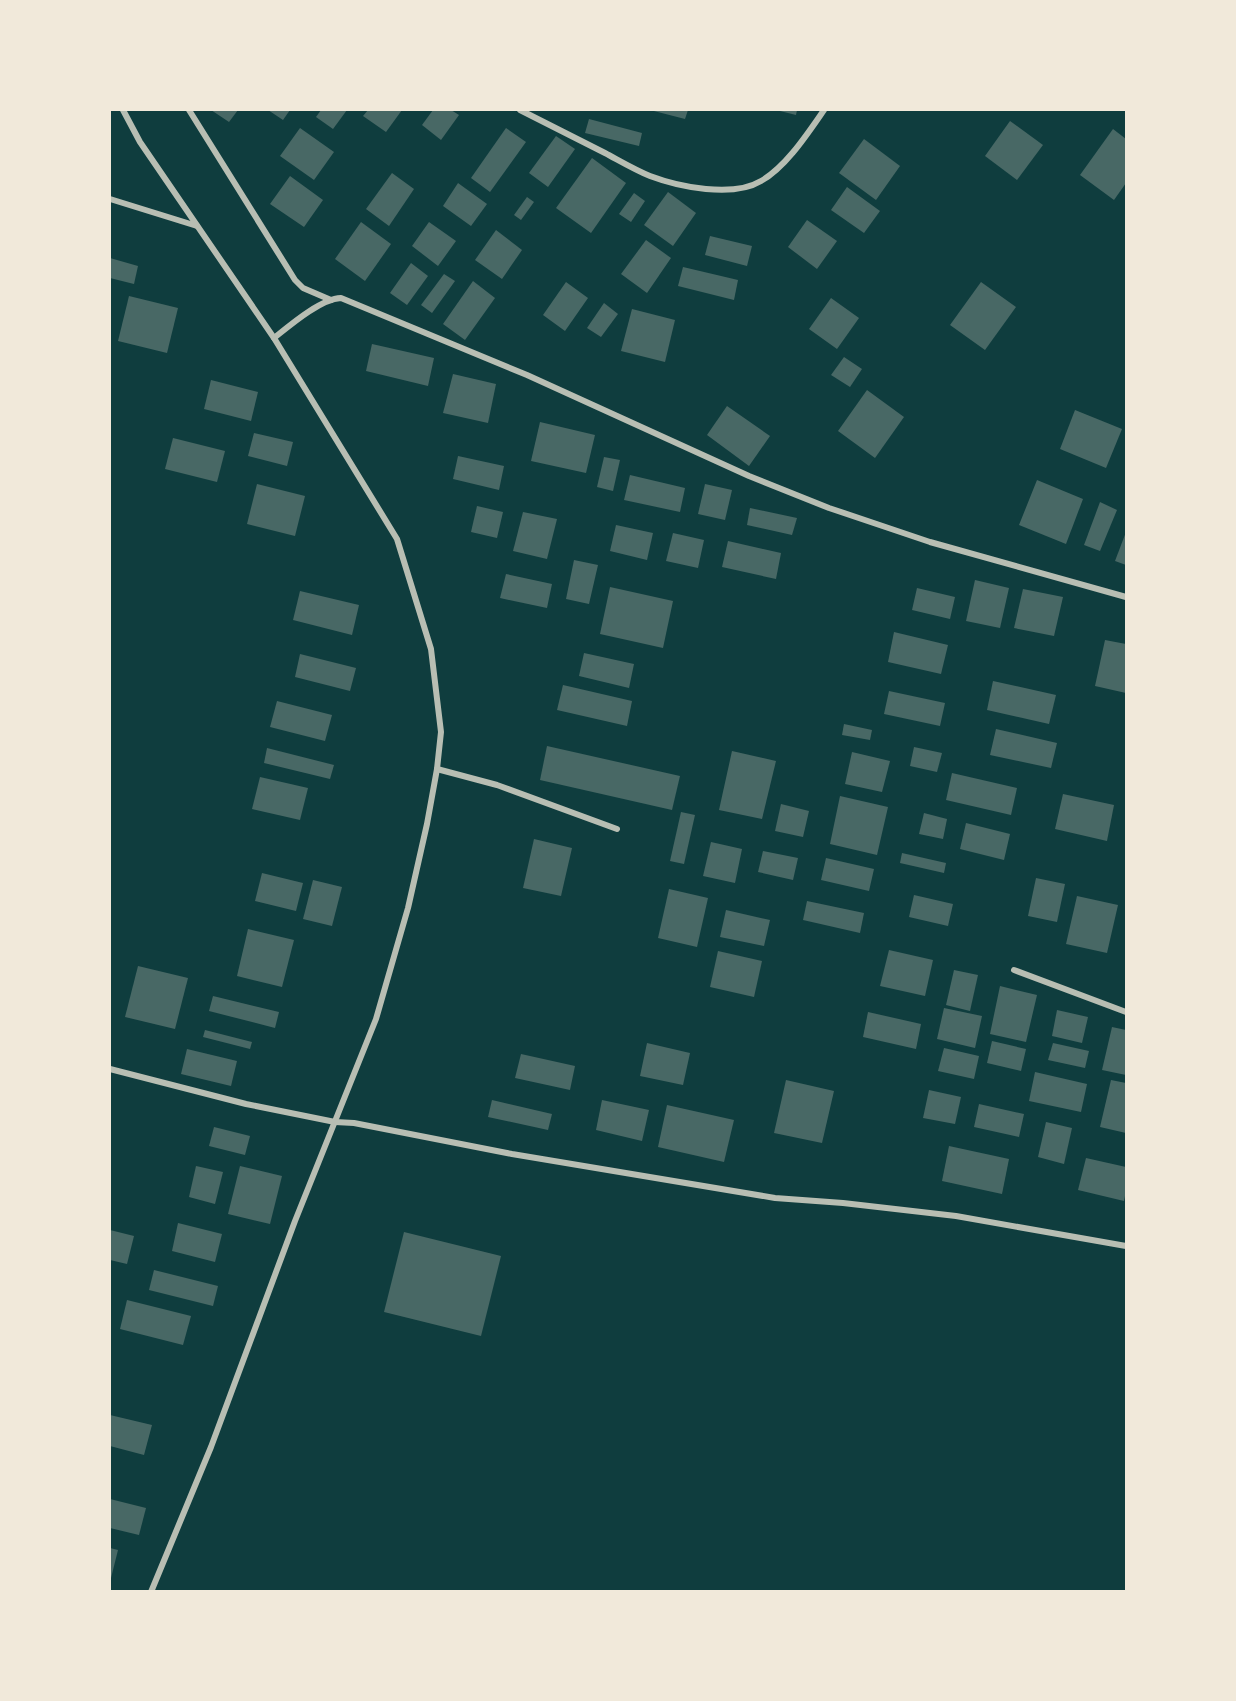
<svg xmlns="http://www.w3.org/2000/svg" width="1236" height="1701" font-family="Literata,serif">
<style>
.building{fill:#486865}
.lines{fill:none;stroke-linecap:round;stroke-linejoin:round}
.minor{stroke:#b8beb3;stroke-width:6}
</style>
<rect width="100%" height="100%" fill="#0f3d3e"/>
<g class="building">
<path d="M211 110H238L229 122Z"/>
<path d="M268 110H290L283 120Z"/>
<path d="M321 110H347L333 129 316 117Z"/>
<path d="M368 110H402L386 132 363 116Z"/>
<path d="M433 110H451L459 115 441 140 422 125Z"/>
<path d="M650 110H688L685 119Z"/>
<path d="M776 110H797L796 115Z"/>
<path d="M589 119 642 133 639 146 585 133Z"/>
<path d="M1010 121 1043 145 1017 180 985 156Z"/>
<path d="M300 128 334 152 314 180 280 156Z"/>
<path d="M506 128 526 142 490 192 471 178Z"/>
<path d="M1113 129 1126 139V183L1114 200 1080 175Z"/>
<path d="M556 136 575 149 548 187 529 173Z"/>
<path d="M864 139 900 166 876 200 839 173Z"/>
<path d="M592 158 626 183 591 233 556 208Z"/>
<path d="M392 173 414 189 389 226 366 209Z"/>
<path d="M290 176 323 200 304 227 270 204Z"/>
<path d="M458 183 487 204 471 226 443 206Z"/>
<path d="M847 187 880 211 864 233 831 210Z"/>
<path d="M668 192 696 213 673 246 644 225Z"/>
<path d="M634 193 645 201 631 222 619 214Z"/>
<path d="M527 197 534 202 521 220 514 215Z"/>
<path d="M807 220 837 241 817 269 788 247Z"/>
<path d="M361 222 391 244 365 281 335 259Z"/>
<path d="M429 222 456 241 438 266 412 246Z"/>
<path d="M496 230 522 250 502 279 475 260Z"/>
<path d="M710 236 752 246 747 266 705 255Z"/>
<path d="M646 240 671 258 647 293 621 274Z"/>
<path d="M110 258 138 266 134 284 110 278Z"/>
<path d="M411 263 428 276 407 305 390 293Z"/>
<path d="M683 267 738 280 734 300 678 286Z"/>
<path d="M444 274 455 281 432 313 421 305Z"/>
<path d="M473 281 495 298 465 340 443 324Z"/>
<path d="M566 282 588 298 565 331 543 315Z"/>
<path d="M981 282 1016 307 985 350 950 325Z"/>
<path d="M129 296 178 308 167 353 118 341Z"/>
<path d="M831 298 859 318 837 349 809 329Z"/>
<path d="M604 303 618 314 601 337 587 328Z"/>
<path d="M632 309 675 320 665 362 621 351Z"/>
<path d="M372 344 434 358 428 386 366 371Z"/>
<path d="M844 357 862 369 850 387 831 375Z"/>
<path d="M453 374 496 384 488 423 443 413Z"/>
<path d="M211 380 258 392 251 421 204 409Z"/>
<path d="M867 390 904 417 875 458 838 431Z"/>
<path d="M727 406 770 436 749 466 707 435Z"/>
<path d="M1075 410 1122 429 1106 468 1060 449Z"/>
<path d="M540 422 595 435 586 473 531 461Z"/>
<path d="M254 433 293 442 287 466 248 456Z"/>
<path d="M173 438 225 451 217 482 165 469Z"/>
<path d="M458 456 504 466 499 490 453 479Z"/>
<path d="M604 457 620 460 613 491 597 487Z"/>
<path d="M630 475 685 488 680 512 624 500Z"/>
<path d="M1037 480 1083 499 1066 544 1019 525Z"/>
<path d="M257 484 305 496 295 536 247 524Z"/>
<path d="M705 484 732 490 725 520 698 514Z"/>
<path d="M1100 502 1117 510 1100 551 1084 545Z"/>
<path d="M477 506 503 512 497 538 471 532Z"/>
<path d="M750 508 797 518 792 535 747 525Z"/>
<path d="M523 512 557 519 547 559 513 551Z"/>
<path d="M616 525 653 533 647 560 610 551Z"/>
<path d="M1126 532V565L1115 561Z"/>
<path d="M673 533 704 540 698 568 666 561Z"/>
<path d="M728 541 781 553 776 579 722 567Z"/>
<path d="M574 560 598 565 589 604 566 599Z"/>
<path d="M506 574 552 584 547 608 500 598Z"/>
<path d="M975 580 1009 588 1000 628 966 621Z"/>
<path d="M610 587 673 601 663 648 600 634Z"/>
<path d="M917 588 955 597 950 619 912 610Z"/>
<path d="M1023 589 1063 597 1054 636 1014 628Z"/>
<path d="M300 591 359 605 352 635 293 620Z"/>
<path d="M894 632 948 645 941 674 888 662Z"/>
<path d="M1105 640 1126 644V693L1095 686Z"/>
<path d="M584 653 634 664 629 688 579 676Z"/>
<path d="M300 654 356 668 350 691 295 677Z"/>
<path d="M993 681 1056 695 1049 724 987 710Z"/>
<path d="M563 685 632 701 627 726 557 710Z"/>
<path d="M889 691 945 703 940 726 884 714Z"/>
<path d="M277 701 332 715 325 741 270 727Z"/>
<path d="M844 724 872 730 870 740 842 735Z"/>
<path d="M996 729 1057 743 1051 768 990 755Z"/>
<path d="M547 746 680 776 672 810 540 780Z"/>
<path d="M914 747 942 753 937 772 910 766Z"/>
<path d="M267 748 334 765 330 779 264 763Z"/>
<path d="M732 751 776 761 762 819 719 810Z"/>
<path d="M852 752 890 761 882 792 845 784Z"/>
<path d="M952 773 1017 788 1011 815 946 800Z"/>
<path d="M260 777 308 788 300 820 252 809Z"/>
<path d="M1063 794 1114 805 1107 841 1055 829Z"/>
<path d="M840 796 888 807 877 855 830 844Z"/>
<path d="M781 804 809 811 803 837 775 831Z"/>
<path d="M681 812 695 815 684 864 670 861Z"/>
<path d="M924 813 947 819 943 839 919 834Z"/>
<path d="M966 823 1010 834 1004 860 960 849Z"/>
<path d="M534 839 572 848 561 896 523 888Z"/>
<path d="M711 842 742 849 735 883 703 876Z"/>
<path d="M763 851 798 858 793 880 758 872Z"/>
<path d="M902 853 946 863 944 873 900 863Z"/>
<path d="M826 858 874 869 869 891 821 880Z"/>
<path d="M262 873 303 883 296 911 255 901Z"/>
<path d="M1036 878 1065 884 1057 922 1028 916Z"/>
<path d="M313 880 342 887 332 926 303 919Z"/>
<path d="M669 889 708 898 697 947 658 938Z"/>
<path d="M914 895 953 904 948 926 909 917Z"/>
<path d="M1077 896 1118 905 1107 953 1066 944Z"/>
<path d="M807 901 864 913 860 933 803 920Z"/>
<path d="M726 910 770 920 764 946 720 937Z"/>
<path d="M248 929 294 940 282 987 237 976Z"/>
<path d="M889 950 933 960 925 996 880 986Z"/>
<path d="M718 951 762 961 754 997 710 987Z"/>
<path d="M138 966 188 978 175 1029 125 1017Z"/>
<path d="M954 970 978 975 970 1011 946 1005Z"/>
<path d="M1000 986 1037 995 1026 1042 990 1034Z"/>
<path d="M213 996 279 1012 275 1028 209 1011Z"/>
<path d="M944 1008 982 1016 975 1048 937 1039Z"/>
<path d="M1057 1010 1088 1017 1082 1043 1052 1036Z"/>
<path d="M868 1012 921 1024 916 1049 863 1037Z"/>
<path d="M1112 1027 1126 1030V1075L1102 1070Z"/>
<path d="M205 1030 252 1042 250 1049 203 1037Z"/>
<path d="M992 1041 1026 1049 1021 1071 987 1063Z"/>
<path d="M647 1043 690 1053 683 1085 640 1076Z"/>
<path d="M1053 1043 1089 1051 1085 1068 1048 1060Z"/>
<path d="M944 1048 979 1056 974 1079 938 1071Z"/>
<path d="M187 1049 237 1061 231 1086 181 1074Z"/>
<path d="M521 1054 575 1066 570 1090 515 1078Z"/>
<path d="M1035 1072 1087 1084 1081 1112 1029 1101Z"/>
<path d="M786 1080 834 1091 822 1143 774 1133Z"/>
<path d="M1111 1080 1126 1083V1133L1100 1127Z"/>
<path d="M929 1090 961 1097 955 1124 923 1118Z"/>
<path d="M492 1100 552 1114 548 1130 488 1117Z"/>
<path d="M602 1100 649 1110 642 1141 596 1130Z"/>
<path d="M979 1104 1024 1114 1019 1137 974 1127Z"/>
<path d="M667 1105 734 1120 724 1162 658 1147Z"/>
<path d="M1046 1122 1072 1128 1064 1164 1038 1157Z"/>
<path d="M214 1127 250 1136 245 1155 209 1146Z"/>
<path d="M949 1146 1009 1159 1002 1194 942 1181Z"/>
<path d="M1086 1158 1126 1167V1191L1124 1201 1078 1190Z"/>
<path d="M196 1166 223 1172 215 1204 189 1197Z"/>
<path d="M240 1166 282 1176 270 1224 228 1214Z"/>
<path d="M178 1223 222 1234 215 1262 172 1251Z"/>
<path d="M110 1230 134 1236 127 1264 110 1260Z"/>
<path d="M404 1232 501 1256 481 1336 384 1312Z"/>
<path d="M154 1270 218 1286 213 1306 149 1290Z"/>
<path d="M127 1300 191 1316 183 1345 120 1329Z"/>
<path d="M110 1415 152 1425 144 1455 110 1446Z"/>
<path d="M110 1499 146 1508 139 1535 110 1528Z"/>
<path d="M110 1548 118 1550 110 1582Z"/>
</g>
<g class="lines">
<g class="minor">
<path d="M123 110 140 142 274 338 397 539 431 649 441 732 437 769 427 824 408 908 376 1019 295 1221 211 1447 151 1592"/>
<path d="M189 110 295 280 303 288 331 300"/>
<path d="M520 110C548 124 577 139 605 153 620 161 635 170 650 176 679 187 733 198 761 181 786 167 808 133 824 110"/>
<path d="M110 199 197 226"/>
<path d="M274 338C289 326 320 299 341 298L527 375 749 476 829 508 930 542 1126 597"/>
<path d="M437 769 497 785 617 829"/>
<path d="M1014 970 1126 1012"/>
<path d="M110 1069 246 1104 335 1122 354 1123 512 1154 775 1198 843 1203 956 1216 1126 1246"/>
</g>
</g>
<rect width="1236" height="1701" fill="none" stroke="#f1e9da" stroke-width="222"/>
</svg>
